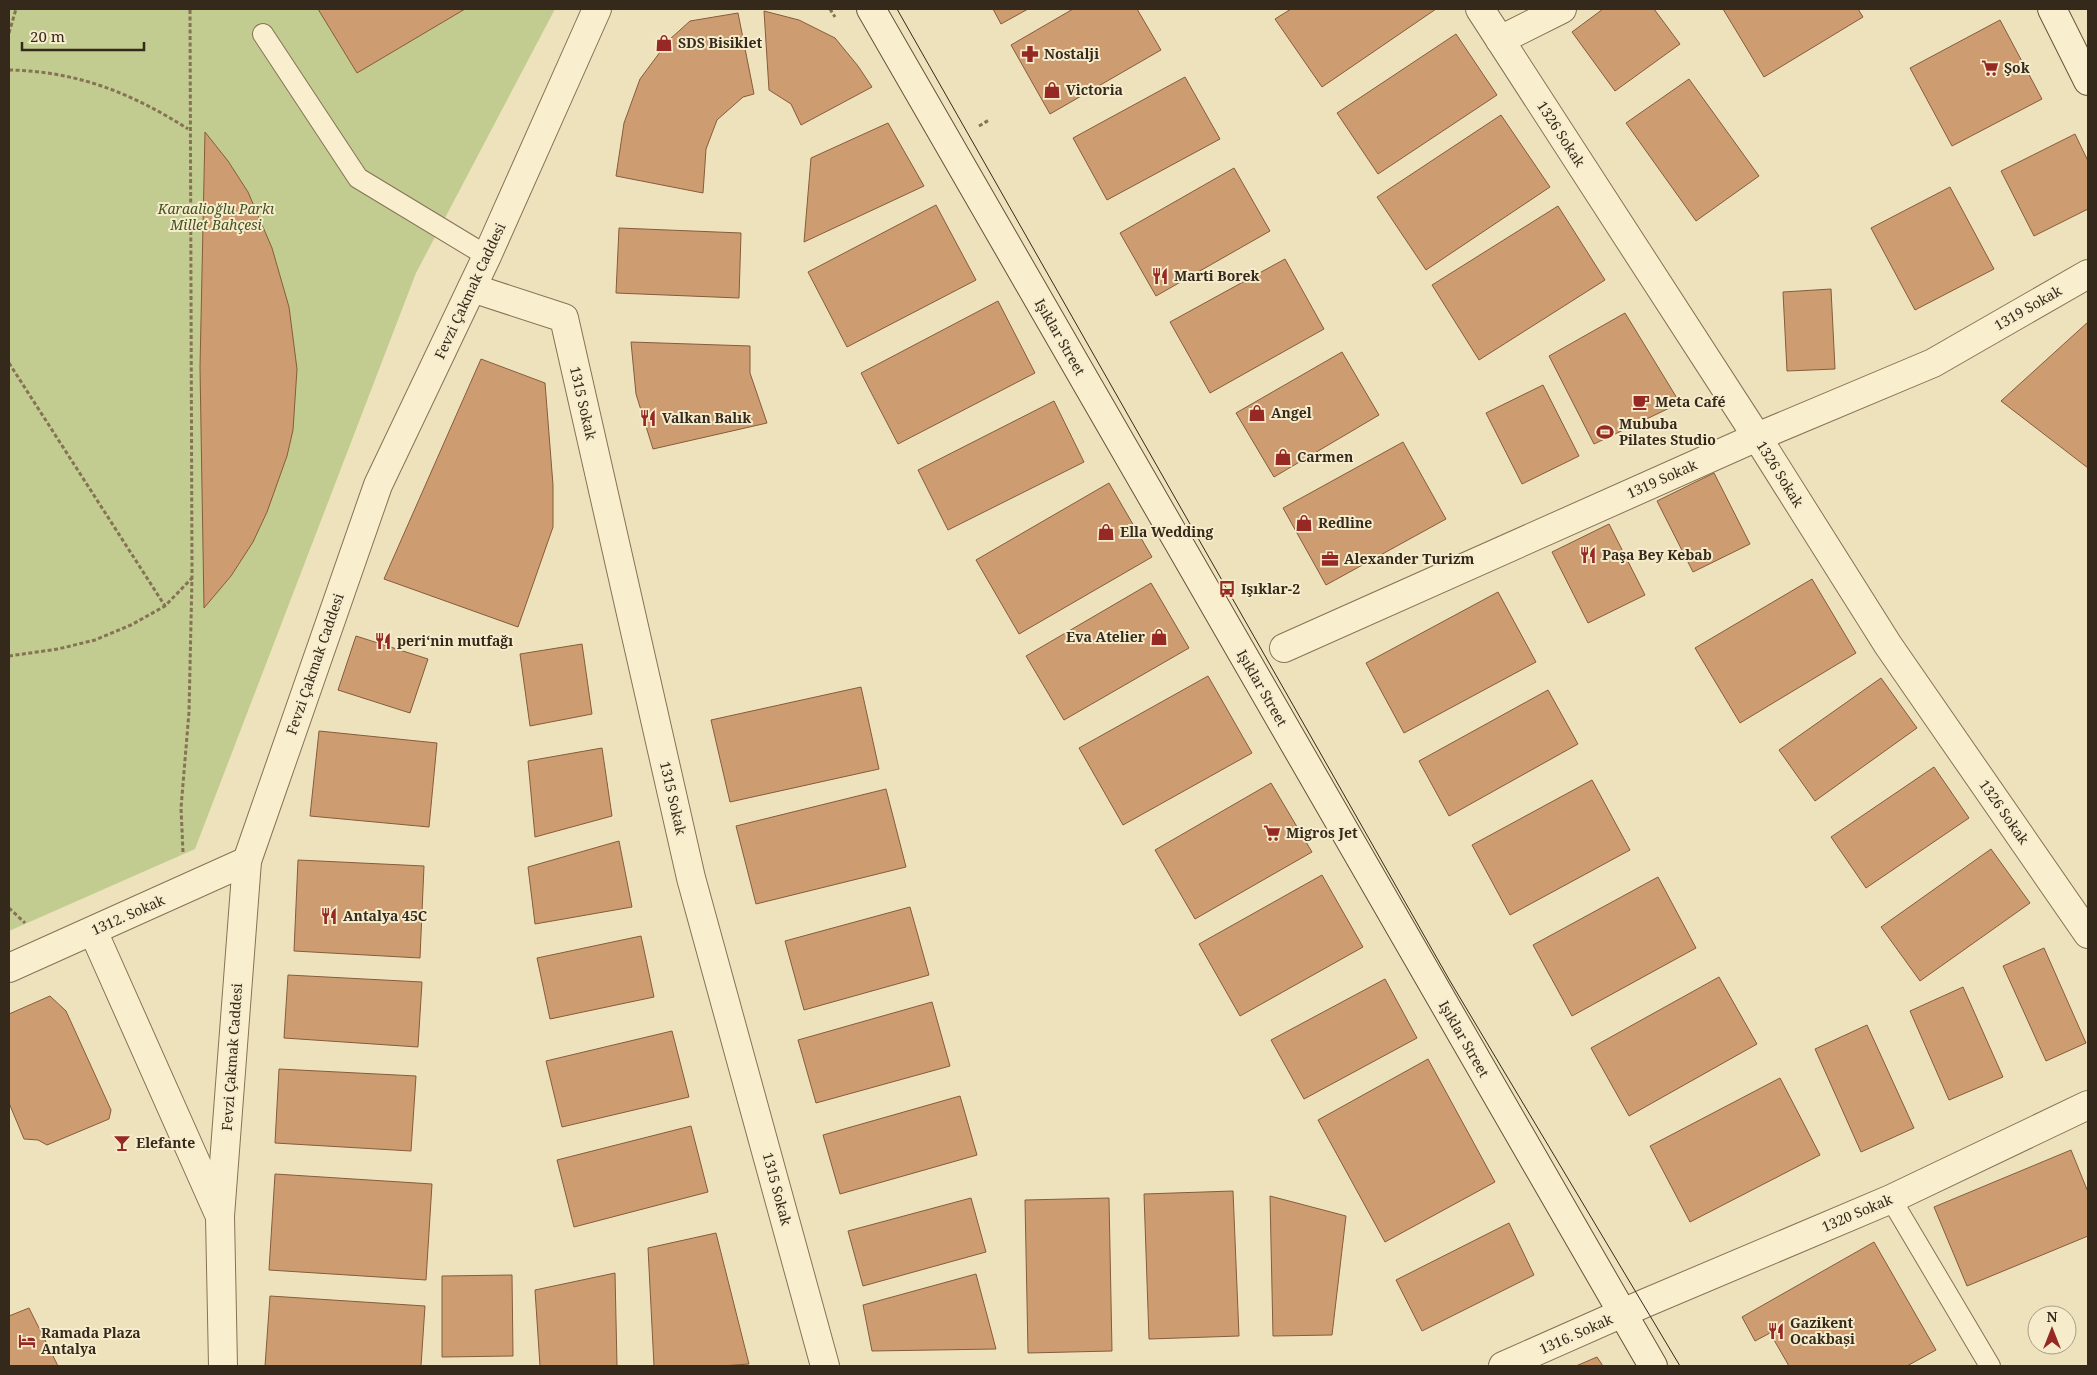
<svg xmlns="http://www.w3.org/2000/svg" width="2097" height="1375" font-family="'Noto Serif',serif">
<style>
.green{fill:#c2cc90}
.building{fill:#ce9c71;stroke:#865c3b}
.lines{fill:none;stroke-linecap:round;stroke-linejoin:round}
.lane-casing{stroke:#867255;stroke-width:22}
.street-casing{stroke:#867255;stroke-width:30}
.secondary-casing{stroke:#675339;stroke-width:30}
.path{stroke:#867255;stroke-width:3;stroke-dasharray:4 2.5;stroke-linecap:butt}
.lane{stroke:#f9efcf;stroke-width:20}
.street{stroke:#f9efcf;stroke-width:28}
.secondary{stroke:#f9efcf;stroke-width:28}
.tram{stroke:#35291b;stroke-width:1}
.labels{text-anchor:middle;stroke-width:4;stroke-linejoin:round;paint-order:stroke}
.poi-label{font-size:14px;font-weight:bold;fill:#35291b;stroke:#f6eccc;text-anchor:start}
.street-label{font-size:14px;fill:#35291b;stroke:#f6eccc}
.park-label{font-size:14px;font-style:italic;fill:#435221;stroke:#f6eccc}
</style>
<rect width="100%" height="100%" fill="#eee2bc"/>
<path class="green" d="M9 9H555L416 273 195 849 9 931Z"/>
<g class="building">
<path d="M318 9H465L357 73Z"/>
<path d="M993 9H1028L1001 24Z"/>
<path d="M1073 9H1137L1161 50 1050 114 1011 45Z"/>
<path d="M1291 9H1436L1322 87 1275 19Z"/>
<path d="M1603 9H1654L1680 44 1615 91 1572 32Z"/>
<path d="M1723 9H1858L1863 17 1764 77Z"/>
<path d="M764 11 799 20 835 38 858 66 872 87 801 125 791 104 769 90Z"/>
<path d="M738 13 754 94 743 97 717 120 706 149 703 193 616 176 624 123 640 79 669 40 690 21Z"/>
<path d="M2000 20 2042 99 1952 146 1910 68Z"/>
<path d="M1456 34 1497 95 1378 174 1337 113Z"/>
<path d="M1185 77 1220 139 1107 200 1073 138Z"/>
<path d="M1689 79 1759 176 1696 221 1626 123Z"/>
<path d="M1501 115 1550 187 1426 270 1377 197Z"/>
<path d="M888 123 924 186 804 242 811 158Z"/>
<path d="M205 132 228 161 248 192 272 248 289 307 297 369 293 430 287 456 267 512 253 542 231 576 204 608 200 367Z"/>
<path d="M2075 134 2088 161V209L2034 236 2001 171Z"/>
<path d="M1234 168 1270 231 1156 296 1120 233Z"/>
<path d="M1950 187 1994 269 1915 310 1871 228Z"/>
<path d="M936 205 976 280 847 347 808 272Z"/>
<path d="M1558 206 1605 280 1479 360 1432 285Z"/>
<path d="M619 228 741 233 739 298 616 293Z"/>
<path d="M1285 259 1324 329 1210 393 1170 322Z"/>
<path d="M1831 289 1835 369 1787 371 1783 292Z"/>
<path d="M998 301 1035 373 898 444 861 373Z"/>
<path d="M1625 313 1680 403 1594 444 1549 356Z"/>
<path d="M2088 322V468L2001 401Z"/>
<path d="M631 342 750 346V373L767 423 653 449 636 394Z"/>
<path d="M1342 352 1379 415 1274 477 1236 413Z"/>
<path d="M481 359 545 383 553 485V527L518 627 384 579Z"/>
<path d="M1543 385 1579 456 1522 484 1486 413Z"/>
<path d="M1054 401 1084 462 948 530 918 470Z"/>
<path d="M1403 442 1446 519 1326 585 1283 508Z"/>
<path d="M1714 473 1750 544 1693 572 1657 501Z"/>
<path d="M1109 483 1152 557 1019 634 976 560Z"/>
<path d="M1609 524 1645 595 1588 623 1552 552Z"/>
<path d="M1812 579 1856 653 1740 723 1695 648Z"/>
<path d="M1151 583 1189 648 1064 720 1026 656Z"/>
<path d="M1498 592 1536 662 1404 733 1366 663Z"/>
<path d="M356 636 428 659 410 713 338 690Z"/>
<path d="M582 644 592 714 530 726 520 654Z"/>
<path d="M1208 676 1252 753 1123 825 1079 748Z"/>
<path d="M1881 678 1917 728 1815 801 1779 750Z"/>
<path d="M861 687 879 769 730 802 711 720Z"/>
<path d="M1548 690 1578 744 1449 816 1419 761Z"/>
<path d="M319 731 437 743 429 827 310 816Z"/>
<path d="M602 748 612 816 535 837 528 761Z"/>
<path d="M1934 767 1969 818 1866 888 1831 837Z"/>
<path d="M1592 780 1630 850 1510 915 1472 845Z"/>
<path d="M1271 783 1312 852 1195 919 1155 850Z"/>
<path d="M886 789 906 867 756 904 736 826Z"/>
<path d="M619 841 632 907 535 924 528 867Z"/>
<path d="M1991 849 2030 903 1920 981 1881 927Z"/>
<path d="M298 860 424 866 420 958 294 951Z"/>
<path d="M1322 875 1363 947 1240 1016 1199 944Z"/>
<path d="M1658 877 1696 948 1572 1016 1533 945Z"/>
<path d="M910 907 929 975 804 1010 785 941Z"/>
<path d="M641 936 654 997 550 1019 537 958Z"/>
<path d="M2044 948 2086 1043 2046 1061 2003 966Z"/>
<path d="M288 975 422 982 418 1047 284 1038Z"/>
<path d="M1719 977 1757 1044 1629 1116 1591 1048Z"/>
<path d="M1385 979 1417 1038 1304 1099 1271 1040Z"/>
<path d="M1963 987 2003 1077 1949 1100 1910 1011Z"/>
<path d="M50 996 66 1011 111 1110 109 1119 47 1145 38 1140 24 1139 9 1103V1014Z"/>
<path d="M932 1002 950 1066 816 1103 798 1040Z"/>
<path d="M1867 1025 1914 1128 1861 1152 1815 1049Z"/>
<path d="M672 1031 689 1097 562 1127 546 1061Z"/>
<path d="M1428 1059 1495 1182 1385 1242 1318 1120Z"/>
<path d="M279 1069 416 1076 411 1151 275 1143Z"/>
<path d="M1780 1078 1820 1155 1690 1222 1650 1146Z"/>
<path d="M960 1096 977 1155 840 1194 823 1135Z"/>
<path d="M691 1126 708 1192 574 1227 557 1160Z"/>
<path d="M2071 1150 2088 1192V1236L1967 1286 1934 1207Z"/>
<path d="M275 1174 432 1184 426 1280 269 1270Z"/>
<path d="M1233 1191 1239 1336 1149 1339 1144 1194Z"/>
<path d="M1270 1196 1346 1216 1332 1335 1273 1336Z"/>
<path d="M971 1198 986 1252 863 1286 848 1231Z"/>
<path d="M1109 1198 1112 1351 1028 1353 1025 1200Z"/>
<path d="M1509 1223 1534 1275 1422 1331 1396 1280Z"/>
<path d="M716 1233 749 1364 720 1366H654L648 1248Z"/>
<path d="M1874 1242 1936 1350 1907 1366H1789L1770 1333 1755 1341 1742 1317Z"/>
<path d="M615 1273 617 1366H540L535 1290Z"/>
<path d="M976 1274 996 1349 872 1351 863 1305Z"/>
<path d="M512 1275 513 1356 442 1357V1276Z"/>
<path d="M270 1296 425 1306 421 1366H265Z"/>
<path d="M29 1308 58 1366H9V1316Z"/>
<path d="M1597 1357 1603 1366H1576Z"/>
</g>
<g class="lines">
<g class="lane-casing">
<g id="lane">
<path d="M263 34 358 178 487 256"/>
<path d="M1891 1199 1990 1366"/>
</g>
</g>
<g class="street-casing">
<g id="street">
<path d="M1480 9 1757 437 1888 645 2088 934"/>
<path d="M1500 40 1562 9"/>
<path d="M472 288 564 318 691 878 825 1366"/>
<path d="M1284 648 1757 437 1933 363 2088 274"/>
<path d="M93 931 218 1212"/>
<path d="M9 968 247 861"/>
<path d="M223 1366 220 1216 247 861 378 485 487 256 597 9"/>
<path d="M1503 1366 1643 1304 1891 1199 2088 1105"/>
</g>
</g>
<g class="secondary-casing">
<g id="secondary">
<path d="M871 9 1653 1366"/>
<path d="M2052 9 2088 81"/>
</g>
</g>
<g class="path">
<path d="M830 9 835 17"/>
<path d="M9 33 16 9"/>
<path d="M9 70C76 71 132 93 188 129"/>
<path d="M979 126 989 120"/>
<path d="M9 363 165 606"/>
<path d="M9 656 58 649 95 640 131 625 165 606 192 578"/>
<path d="M183 852 181 808 189 712 192 577 190 9"/>
<path d="M9 908 25 923"/>
</g>
<use href="#lane" class="lane"/>
<use href="#street" class="street"/>
<use href="#secondary" class="secondary"/>
<path class="tram" d="M897 9 1450 981 1680 1366"/>
</g>
<defs>
<g id="shop-bare" transform="scale(1.35)"><path d="M-5-2.5h2.3a2.7 3.5 0 0 1 5.4 0H5L5.5 6h-11ZM-1.5-2.5h3a1.5 2.3 0 0 0-3 0Z" fill="#962924" stroke="#f6eccc" stroke-width="2.5" paint-order="stroke"/></g>
<g id="pharmacy-bare" transform="scale(1.35)"><path d="M-2-6h4v4h4v4h-4v4h-4v-4h-4v-4h4Z" fill="#962924" stroke="#f6eccc" stroke-width="2.5" paint-order="stroke"/></g>
<g id="supermarket-bare" transform="scale(1.35)"><path d="M-6-5.5h2.5l.6 2H6L4.5 2H-2.5L-4.4-4H-6ZM-1.5 3.2a1.3 1.3 0 1 0 .1 0ZM3 3.2a1.3 1.3 0 1 0 .1 0Z" fill="#962924" stroke="#f6eccc" stroke-width="2.5" paint-order="stroke"/></g>
<g id="restaurant-bare" transform="scale(1.35)"><path d="M-5-6h1v4h1v-4h1v4h1v-4h1v5L-1.5 .5V6h-2V.5L-5-1ZM5-6V6H3V1.5H1.5Q1.5-4 5-6Z" fill="#962924" stroke="#f6eccc" stroke-width="2.5" paint-order="stroke"/></g>
<g id="cafe-bare" transform="scale(1.35)"><path d="M-5.5-4.5H6V0H3Q3 3.5 0 3.5H-2.5Q-5.5 3.5-5.5 0ZM3-3.2v2h1.7v-2ZM-6 4.5H4V6H-6Z" fill="#962924" stroke="#f6eccc" stroke-width="2.5" paint-order="stroke"/></g>
<g id="stadium-bare" transform="scale(1.35)"><path d="M0-5a6.5 5 0 1 0 0 10a6.5 5 0 1 0 0-10ZM-3.5-1.8h7v3.6h-7Z" fill="#962924" stroke="#f6eccc" stroke-width="2.5" paint-order="stroke"/></g>
<g id="office-bare" transform="scale(1.35)"><path d="M-6-3h4V-5.5h4V-3h4V5H-6ZM-1-4.5V-3h2v-1.5ZM-6 0V1H6V0Z" fill="#962924" stroke="#f6eccc" stroke-width="2.5" paint-order="stroke"/></g>
<g id="bus-bare" transform="scale(1.35)"><path d="M-5-6H5V4H4V6H2V4H-2V6H-4V4H-5ZM-3.5-4V0h7V-4ZM-3.5 1.2v1.5H-2V1.2ZM2 1.2v1.5H3.5V1.2Z" fill="#962924" stroke="#f6eccc" stroke-width="2.5" paint-order="stroke"/></g>
<g id="bar-bare" transform="scale(1.35)"><path d="M-6-5H6L.8 .8V4.5H3.5V6h-7V4.5H-.8V.8Z" fill="#962924" stroke="#f6eccc" stroke-width="2.5" paint-order="stroke"/></g>
<g id="hotel-bare" transform="scale(1.35)"><path d="M-6-4.5h1.5V1H6V5H4.5V3h-9V5H-6ZM-4 0a1.8 1.8 0 1 1 3.6 0ZM.5 0V-2.5h3Q6-2.5 6 0Z" fill="#962924" stroke="#f6eccc" stroke-width="2.5" paint-order="stroke"/></g>
</defs>
<g fill-rule="evenodd">
<use href="#shop-bare" x="664" y="43"/>
<use href="#pharmacy-bare" x="1030" y="54"/>
<use href="#supermarket-bare" x="1990" y="68"/>
<use href="#shop-bare" x="1052" y="90"/>
<use href="#restaurant-bare" x="1160" y="276"/>
<use href="#cafe-bare" x="1641" y="402"/>
<use href="#shop-bare" x="1257" y="413"/>
<use href="#restaurant-bare" x="648" y="418"/>
<use href="#stadium-bare" x="1605" y="432"/>
<use href="#shop-bare" x="1283" y="457"/>
<use href="#shop-bare" x="1304" y="523"/>
<use href="#shop-bare" x="1106" y="532"/>
<use href="#restaurant-bare" x="1588" y="555"/>
<use href="#office-bare" x="1330" y="559"/>
<use href="#bus-bare" x="1227" y="589"/>
<use href="#shop-bare" x="1159" y="637"/>
<use href="#restaurant-bare" x="383" y="641"/>
<use href="#supermarket-bare" x="1272" y="833"/>
<use href="#restaurant-bare" x="329" y="916"/>
<use href="#bar-bare" x="122" y="1143"/>
<use href="#restaurant-bare" x="1776" y="1331"/>
<use href="#hotel-bare" x="27" y="1341"/>
</g>
<g class="labels">
<g class="poi-label">
<text x="678" y="48">SDS Bisiklet</text>
<text x="1044" y="59">Nostalji</text>
<text x="2004" y="73">Şok</text>
<text x="1066" y="95">Victoria</text>
<text x="1174" y="281">Marti Borek</text>
<text x="1655" y="407">Meta Café</text>
<text x="1271" y="418">Angel</text>
<text x="662" y="423">Valkan Balık</text>
<text x="1619" y="429">Mububa<tspan x="1619" dy="16">Pilates Studio</tspan></text>
<text x="1297" y="462">Carmen</text>
<text x="1318" y="528">Redline</text>
<text x="1120" y="537">Ella Wedding</text>
<text x="1602" y="560">Paşa Bey Kebab</text>
<text x="1344" y="564">Alexander Turizm</text>
<text x="1241" y="594">Işıklar-2</text>
<text x="1145" y="642" text-anchor="end">Eva Atelier</text>
<text x="397" y="646">peri‘nin mutfağı</text>
<text x="1286" y="838">Migros Jet</text>
<text x="343" y="921">Antalya 45C</text>
<text x="136" y="1148">Elefante</text>
<text x="1790" y="1328">Gazikent<tspan x="1790" dy="16">Ocakbași</tspan></text>
<text x="41" y="1338">Ramada Plaza<tspan x="41" dy="16">Antalya</tspan></text>
</g>
<g class="street-label">
<text transform="translate(1561 134) rotate(57)" y="5">1326 Sokak</text>
<text transform="translate(470 291) rotate(-65)" y="5">Fevzi Çakmak Caddesi</text>
<text transform="translate(2028 308) rotate(-30)" y="5">1319 Sokak</text>
<text transform="translate(1060 337) rotate(60)" y="5">Işıklar Street</text>
<text transform="translate(583 403) rotate(77)" y="5">1315 Sokak</text>
<text transform="translate(1780 474) rotate(58)" y="5">1326 Sokak</text>
<text transform="translate(1662 479) rotate(-24)" y="5">1319 Sokak</text>
<text transform="translate(315 664) rotate(-71)" y="5">Fevzi Çakmak Caddesi</text>
<text transform="translate(1262 688) rotate(60)" y="5">Işıklar Street</text>
<text transform="translate(673 798) rotate(77)" y="5">1315 Sokak</text>
<text transform="translate(2004 812) rotate(55)" y="5">1326 Sokak</text>
<text transform="translate(128 915) rotate(-24)" y="5">1312. Sokak</text>
<text transform="translate(1464 1039) rotate(60)" y="5">Işıklar Street</text>
<text transform="translate(232 1057) rotate(-86)" y="5">Fevzi Çakmak Caddesi</text>
<text transform="translate(777 1189) rotate(75)" y="5">1315 Sokak</text>
<text transform="translate(1857 1213) rotate(-23)" y="5">1320 Sokak</text>
<text transform="translate(1576 1334) rotate(-24)" y="5">1316. Sokak</text>
</g>
<g class="park-label">
<text x="216" y="214">Karaalioğlu Parkı<tspan x="216" dy="16">Millet Bahçesi</tspan></text>
</g>
</g>
<rect width="2097" height="1375" fill="none" stroke="#35291b" stroke-width="20"/>
<g transform="translate(2052 1330)"><circle r="24" fill="#f6eccc" stroke="#a99e85"/>
<path d="M0-4L9 19L0 12L-9 19Z" fill="#962924"/>
<text y="-8" font-size="14" font-weight="bold" text-anchor="middle" fill="#35291b">N</text>
</g>
<path d="M22 42v8h122v-8" fill="none" stroke="#35291b" stroke-width="2.5"/>
<text x="30" y="42" font-size="15" fill="#35291b" stroke="#f6eccc" stroke-width="4" paint-order="stroke">20 m</text>
</svg>
